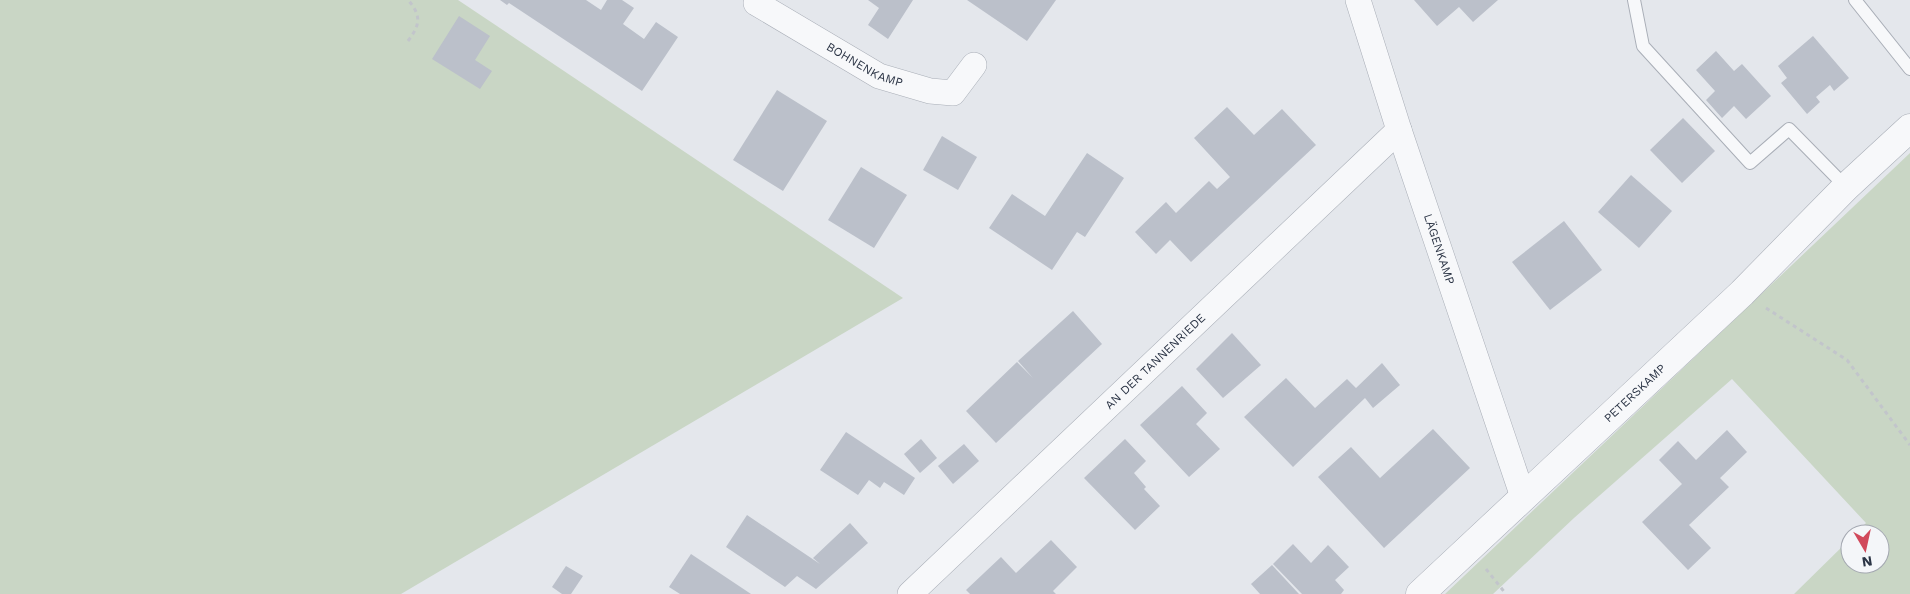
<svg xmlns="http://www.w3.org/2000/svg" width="1910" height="594" font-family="'Work Sans',sans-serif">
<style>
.green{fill:#c9d6c5}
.building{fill:#bbc0ca}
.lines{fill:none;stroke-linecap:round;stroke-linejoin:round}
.service-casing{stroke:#a9aeb7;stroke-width:14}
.minor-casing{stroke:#a9aeb7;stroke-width:26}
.tertiary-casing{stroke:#a9aeb7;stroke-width:29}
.path{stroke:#c2c5cb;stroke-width:3;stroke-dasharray:4 4;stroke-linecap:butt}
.service{stroke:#f7f8fa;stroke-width:12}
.minor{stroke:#f7f8fa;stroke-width:25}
.tertiary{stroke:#f7f8fa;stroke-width:28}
.labels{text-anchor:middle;stroke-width:5;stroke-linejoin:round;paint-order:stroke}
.street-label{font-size:12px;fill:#2b3445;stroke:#f4f6f9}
</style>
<rect width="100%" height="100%" fill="#e4e7ec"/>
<g class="green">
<path d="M0 0H458L903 298 401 594H0Z"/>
<path d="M1910 153V594H1794L1850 539V564H1880V534H1855L1866 523 1732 379 1574 518 1493 594H1445Z"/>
</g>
<g class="building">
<path d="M500 0H586L601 10 607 0H622L634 8 623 24 644 39 656 22 678 37 642 91 509 3 507 5Z"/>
<path d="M868 0H913L888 39 868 25 879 8Z"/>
<path d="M967 0H1056L1027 41Z"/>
<path d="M1414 0H1498L1473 22 1459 7 1437 26Z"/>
<path d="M459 16 490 36 475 60 492 71 480 89 432 59Z"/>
<path d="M1813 36 1849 78 1834 91 1830 85 1816 97 1820 102 1807 114 1781 83 1787 78 1778 66Z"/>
<path d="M1716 51 1734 71 1742 64 1771 96 1746 119 1734 106 1722 118 1706 100 1715 91 1696 70Z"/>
<path d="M777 90 827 121 783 191 733 160Z"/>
<path d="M1227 107 1254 135 1282 109 1316 145 1191 262 1170 240 1156 254 1135 232 1166 202 1176 213 1209 181 1217 189 1230 177 1194 138Z"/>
<path d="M1683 118 1715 151 1682 183 1650 150Z"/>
<path d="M942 136 977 157 958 190 923 170Z"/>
<path d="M1087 153 1124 178 1085 237 1077 232 1052 270 989 228 1012 194 1045 216Z"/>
<path d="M861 167 907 195 874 248 828 220Z"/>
<path d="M1631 175 1672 211 1639 248 1598 212Z"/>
<path d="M1564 221 1602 270 1550 310 1512 262Z"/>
<path d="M1073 311 1102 344 996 443 966 411 1017 362 1033 378 1018 361Z"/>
<path d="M1232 333 1261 365 1223 398 1196 369Z"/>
<path d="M1382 363 1400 385 1373 408 1365 398 1293 467 1244 417 1286 378 1315 408 1347 379 1356 388Z"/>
<path d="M1182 386 1207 413 1196 424 1220 449 1189 477 1140 425Z"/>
<path d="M1433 429 1470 468 1384 548 1318 477 1351 447 1380 478Z"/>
<path d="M1727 430 1747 452 1720 478 1729 487 1689 525 1711 548 1688 570 1642 522 1682 484 1659 460 1678 441 1696 460Z"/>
<path d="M846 432 915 478 904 495 884 482 880 488 869 480 858 495 820 470Z"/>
<path d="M921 439 937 458 920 473 904 454Z"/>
<path d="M1125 439 1146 461 1134 473 1146 487 1144 489 1160 506 1135 530 1084 478Z"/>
<path d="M964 444 979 461 953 484 938 466Z"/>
<path d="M747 515 820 564 813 558 850 523 868 543 816 589 797 576 785 587 726 547Z"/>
<path d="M1051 540 1077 567 1053 591 1056 594H970L966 590 1001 557 1016 573Z"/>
<path d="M1293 544 1311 563 1328 545 1349 567 1335 580 1344 590 1341 594H1302L1273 564Z"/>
<path d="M691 554 751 594H680L669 587Z"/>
<path d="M1272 565 1299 594H1260L1251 584Z"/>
<path d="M566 566 583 576 571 594H562L552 587Z"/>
</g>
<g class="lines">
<g class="service-casing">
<g id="service">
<path d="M1634 0 1643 46 1750 163 1789 129 1846 187"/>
<path d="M1855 0 1910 69"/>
</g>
</g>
<g class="minor-casing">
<g id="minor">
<path id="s1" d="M758 0 756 3 879 76 930 91 953 93 974 65"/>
<path id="s2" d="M1358 0 1399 130 1523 497"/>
<path id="s3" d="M910 594 1399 130"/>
</g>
</g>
<g class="tertiary-casing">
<g id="tertiary">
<path id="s4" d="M1420 594 1742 293 1846 187 1910 128"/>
</g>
</g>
<g class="path">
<path d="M408 41C420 25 422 16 408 0"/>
<path d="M1766 308 1847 360 1910 445"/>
<path d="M1486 569 1506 594"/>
</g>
<use href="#service" class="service"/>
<use href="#minor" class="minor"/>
<use href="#tertiary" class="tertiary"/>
</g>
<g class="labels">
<g class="street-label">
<text dy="4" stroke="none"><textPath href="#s1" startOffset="129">BOHNENKAMP</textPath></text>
<text dy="4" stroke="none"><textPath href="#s2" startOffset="262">LÄGENKAMP</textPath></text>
<text dy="4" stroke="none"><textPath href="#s3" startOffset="338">AN DER TANNENRIEDE</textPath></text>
<text dy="4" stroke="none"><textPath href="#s4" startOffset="294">PETERSKAMP</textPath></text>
</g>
</g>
<g transform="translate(1865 549) rotate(171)"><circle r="24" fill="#f4f6f9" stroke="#a4a8b1"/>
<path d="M0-4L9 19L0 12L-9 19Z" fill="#d1495b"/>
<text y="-8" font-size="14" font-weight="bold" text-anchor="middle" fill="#2b3445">N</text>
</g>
</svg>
